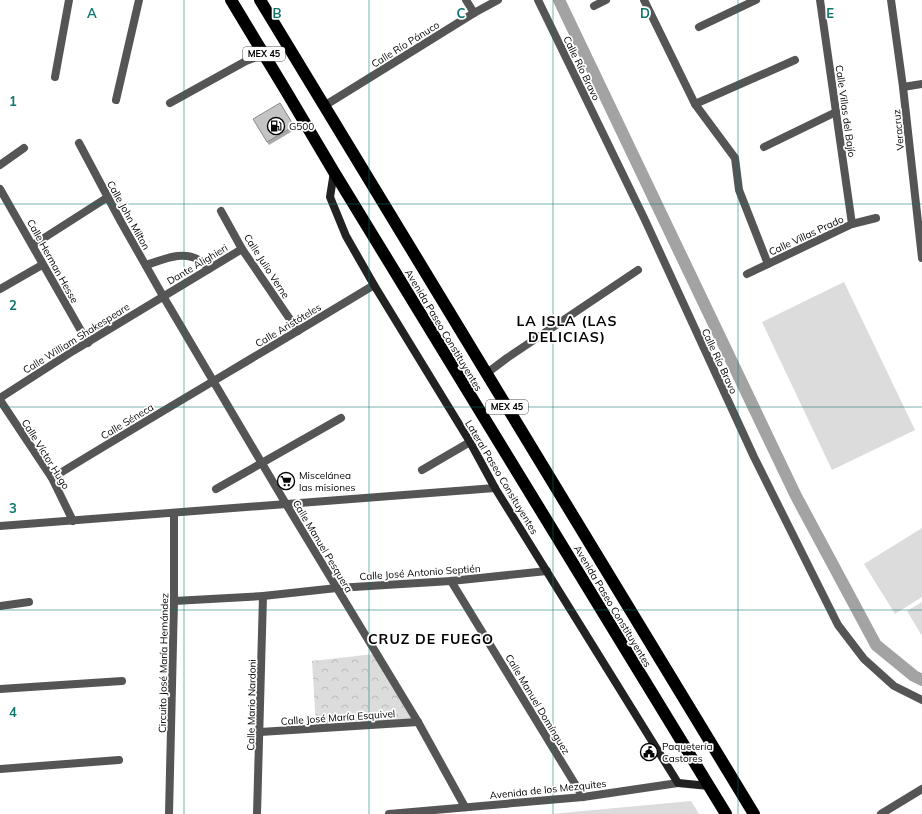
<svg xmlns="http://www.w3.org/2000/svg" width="922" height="814" font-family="Mulish,sans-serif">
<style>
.grass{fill:#dcdcdc}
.park{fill:url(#park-crowns)}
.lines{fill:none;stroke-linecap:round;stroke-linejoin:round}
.canal{stroke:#a3a3a3;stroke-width:12}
.street{stroke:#555;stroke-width:8}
.secondary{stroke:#222;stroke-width:8}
.highway{stroke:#000;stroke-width:12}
.wall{fill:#a9a9a9}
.building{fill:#c4c4c4;stroke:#898989}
.grid{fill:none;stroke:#0f766e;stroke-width:1;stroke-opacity:0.55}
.labels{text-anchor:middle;stroke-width:3.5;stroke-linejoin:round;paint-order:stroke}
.shield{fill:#fff;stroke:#4c4c4c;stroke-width:1}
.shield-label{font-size:9px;font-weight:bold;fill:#000}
.street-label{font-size:10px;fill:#000;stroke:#fff}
.poi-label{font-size:10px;fill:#000;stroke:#fff;text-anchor:start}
.district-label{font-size:14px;font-weight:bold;letter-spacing:1px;fill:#000;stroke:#fff}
.grid-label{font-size:13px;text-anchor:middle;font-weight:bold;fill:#0f766e;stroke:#fff;stroke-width:3.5;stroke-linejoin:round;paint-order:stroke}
</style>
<defs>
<pattern id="park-crowns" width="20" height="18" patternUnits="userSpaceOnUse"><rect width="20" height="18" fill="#dcdcdc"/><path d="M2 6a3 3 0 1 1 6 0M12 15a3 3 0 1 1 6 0" fill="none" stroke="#bbb"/></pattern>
</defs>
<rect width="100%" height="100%" fill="#fff"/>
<g class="grass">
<path d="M844 282 915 430 832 470 762 322Z"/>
<path d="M922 528V597L895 614 864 564Z"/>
<path d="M922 602V636L907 611Z"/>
<path d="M691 801 699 814H551Z"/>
</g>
<path class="park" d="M374 654 412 719 316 726 312 661Z"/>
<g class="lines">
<path class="canal" d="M559 0 796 496 876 645 914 676 922 680"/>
<g class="street">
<path d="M466 0 474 13"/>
<path d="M538 0 645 220 754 457 838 625 864 659 894 686 922 700"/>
<path d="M644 0 695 104 735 158 739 190 768 264"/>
<path d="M820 0 852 224"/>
<path d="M891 0 903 87 922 258"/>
<path d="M594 6 606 0"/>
<path d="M699 27 756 0"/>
<path d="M55 77 69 0"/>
<path d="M903 87 922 84"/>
<path d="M116 100 139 0"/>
<path d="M170 103 246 61 264 54"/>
<path d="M695 104 795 60"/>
<path d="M324 106 474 13 498 0"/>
<path d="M79 143 121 222 163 296 286 504 418 722 465 807"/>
<path d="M764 147 836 112"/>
<path d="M0 165 24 148"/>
<path d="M0 189 88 343"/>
<path d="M221 211 242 249 298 331"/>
<path d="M33 245 108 197"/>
<path d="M146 265C163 260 182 250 199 260 203 262 206 266 209 269"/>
<path d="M747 274 852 224 876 218"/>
<path d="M0 289 42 265"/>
<path d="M487 373 507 358 638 270"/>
<path d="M0 398 73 351 242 249"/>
<path d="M0 400 52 478 73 521"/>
<path d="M422 470 470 442"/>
<path d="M52 478C158 413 267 350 374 285"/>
<path d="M216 489 341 418"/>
<path d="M0 526 495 488"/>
<path d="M451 581 583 797"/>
<path d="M174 601 263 596 337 588 451 581 547 571"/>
<path d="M0 606 29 602"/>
<path d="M0 689 122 681"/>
<path d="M260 732 418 722"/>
<path d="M0 769 119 760"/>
<path d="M169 814 174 601V513"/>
<path d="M257 814 263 596"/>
<path d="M389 814 583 797 678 783"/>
<path d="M881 814 922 789"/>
</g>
<path class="secondary" d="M334 172 330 197 346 236 374 285 470 442 495 488 678 783 709 786"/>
<g class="highway">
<path d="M231 0 286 91 334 172 726 814"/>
<path d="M260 0 754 814"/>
</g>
</g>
<path class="wall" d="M282 106 296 129 269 145 267 142Z"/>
<path class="building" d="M280 103 294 126 267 142 253 119Z"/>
<path class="grid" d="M184 0V814M369 0V814M553 0V814M738 0V814M0 204H922M0 407H922M0 610H922"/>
<defs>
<g id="fuel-ring" transform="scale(0.9)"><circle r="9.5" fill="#fff" stroke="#000" stroke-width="1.5"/><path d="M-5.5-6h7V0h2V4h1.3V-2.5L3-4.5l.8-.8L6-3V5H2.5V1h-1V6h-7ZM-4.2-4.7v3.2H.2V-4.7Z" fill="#000"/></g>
<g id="supermarket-ring" transform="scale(0.9)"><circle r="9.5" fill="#fff" stroke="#000" stroke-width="1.5"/><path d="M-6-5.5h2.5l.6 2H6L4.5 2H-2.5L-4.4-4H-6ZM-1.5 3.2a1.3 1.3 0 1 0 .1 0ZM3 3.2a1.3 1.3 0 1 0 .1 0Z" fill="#000"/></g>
<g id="civic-ring" transform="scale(0.9)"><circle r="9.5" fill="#fff" stroke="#000" stroke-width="1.5"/><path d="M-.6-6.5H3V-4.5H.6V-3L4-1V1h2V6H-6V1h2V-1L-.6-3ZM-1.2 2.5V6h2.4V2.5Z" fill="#000"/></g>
</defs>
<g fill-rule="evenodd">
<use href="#fuel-ring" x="276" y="126"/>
<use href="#supermarket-ring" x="286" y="481"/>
<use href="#civic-ring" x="649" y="752"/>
</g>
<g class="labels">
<g class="shield">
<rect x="243" y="47" width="42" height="14" rx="3"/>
<rect x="486" y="400" width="42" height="14" rx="3"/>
</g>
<g class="shield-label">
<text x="264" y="57">MEX 45</text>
<text x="507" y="410">MEX 45</text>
</g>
<g class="street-label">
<text transform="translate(405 44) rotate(-32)" y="4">Calle Río Pánuco</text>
<text transform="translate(582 68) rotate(64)" y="4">Calle Río Bravo</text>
<text transform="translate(846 111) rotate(82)" y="4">Calle Villas del Bajío</text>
<text transform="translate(898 130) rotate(-96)" y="4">Veracruz</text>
<text transform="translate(129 215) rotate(61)" y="4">Calle John Milton</text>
<text transform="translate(806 235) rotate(-25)" y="4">Calle Villas Prado</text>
<text transform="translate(53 261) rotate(61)" y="4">Calle Herman Hesse</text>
<text transform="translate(197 264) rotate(-31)" y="4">Dante Alighieri</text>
<text transform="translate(267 266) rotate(57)" y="4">Calle Julio Verne</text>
<text transform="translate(288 325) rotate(-31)" y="4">Calle Aristóteles</text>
<text transform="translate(444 330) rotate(59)" y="4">Avenida Paseo Constituyentes</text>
<text transform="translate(76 338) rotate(-32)" y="4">Calle William Shakespeare</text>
<text transform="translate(720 361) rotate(65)" y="4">Calle Río Bravo</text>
<text transform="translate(127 421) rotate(-31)" y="4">Calle Séneca</text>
<text transform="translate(46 454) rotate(58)" y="4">Calle Víctor Hugo</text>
<text transform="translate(502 477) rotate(59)" y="4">Lateral Paseo Consituyentes</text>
<text transform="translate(323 546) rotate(59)" y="4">Calle Manuel Pesquera</text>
<text transform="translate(420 572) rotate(-4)" y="4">Calle José Antonio Septién</text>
<text transform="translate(613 606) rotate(59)" y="4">Avenida Paseo Constituyentes</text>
<text transform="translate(163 663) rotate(-89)" y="4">Circuito José María Hernández</text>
<text transform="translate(538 704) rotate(59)" y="4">Calle Manuel Domínguez</text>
<text transform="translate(251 705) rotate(-89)" y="4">Calle Mario Nardoni</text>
<text transform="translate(338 717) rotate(-4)" y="4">Calle José María Esquivel</text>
<text transform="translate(548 789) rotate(-6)" y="4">Avenida de los Mezquites</text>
</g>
<g class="poi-label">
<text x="289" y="130">G500</text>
<text x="299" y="479">Miscelánea<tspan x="299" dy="12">las misiones</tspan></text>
<text x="662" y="750">Paquetería<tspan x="662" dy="12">Castores</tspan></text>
</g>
<g class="district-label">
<text x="567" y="326">LA ISLA (LAS<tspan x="567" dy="16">DELICIAS)</tspan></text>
<text x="431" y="644">CRUZ DE FUEGO</text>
</g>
</g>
<g class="grid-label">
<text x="92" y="18">A</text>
<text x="277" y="18">B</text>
<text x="461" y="18">C</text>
<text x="645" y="18">D</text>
<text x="830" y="18">E</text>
<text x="13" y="106">1</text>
<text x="13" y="310">2</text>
<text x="13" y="513">3</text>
<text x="13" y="717">4</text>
</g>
</svg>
